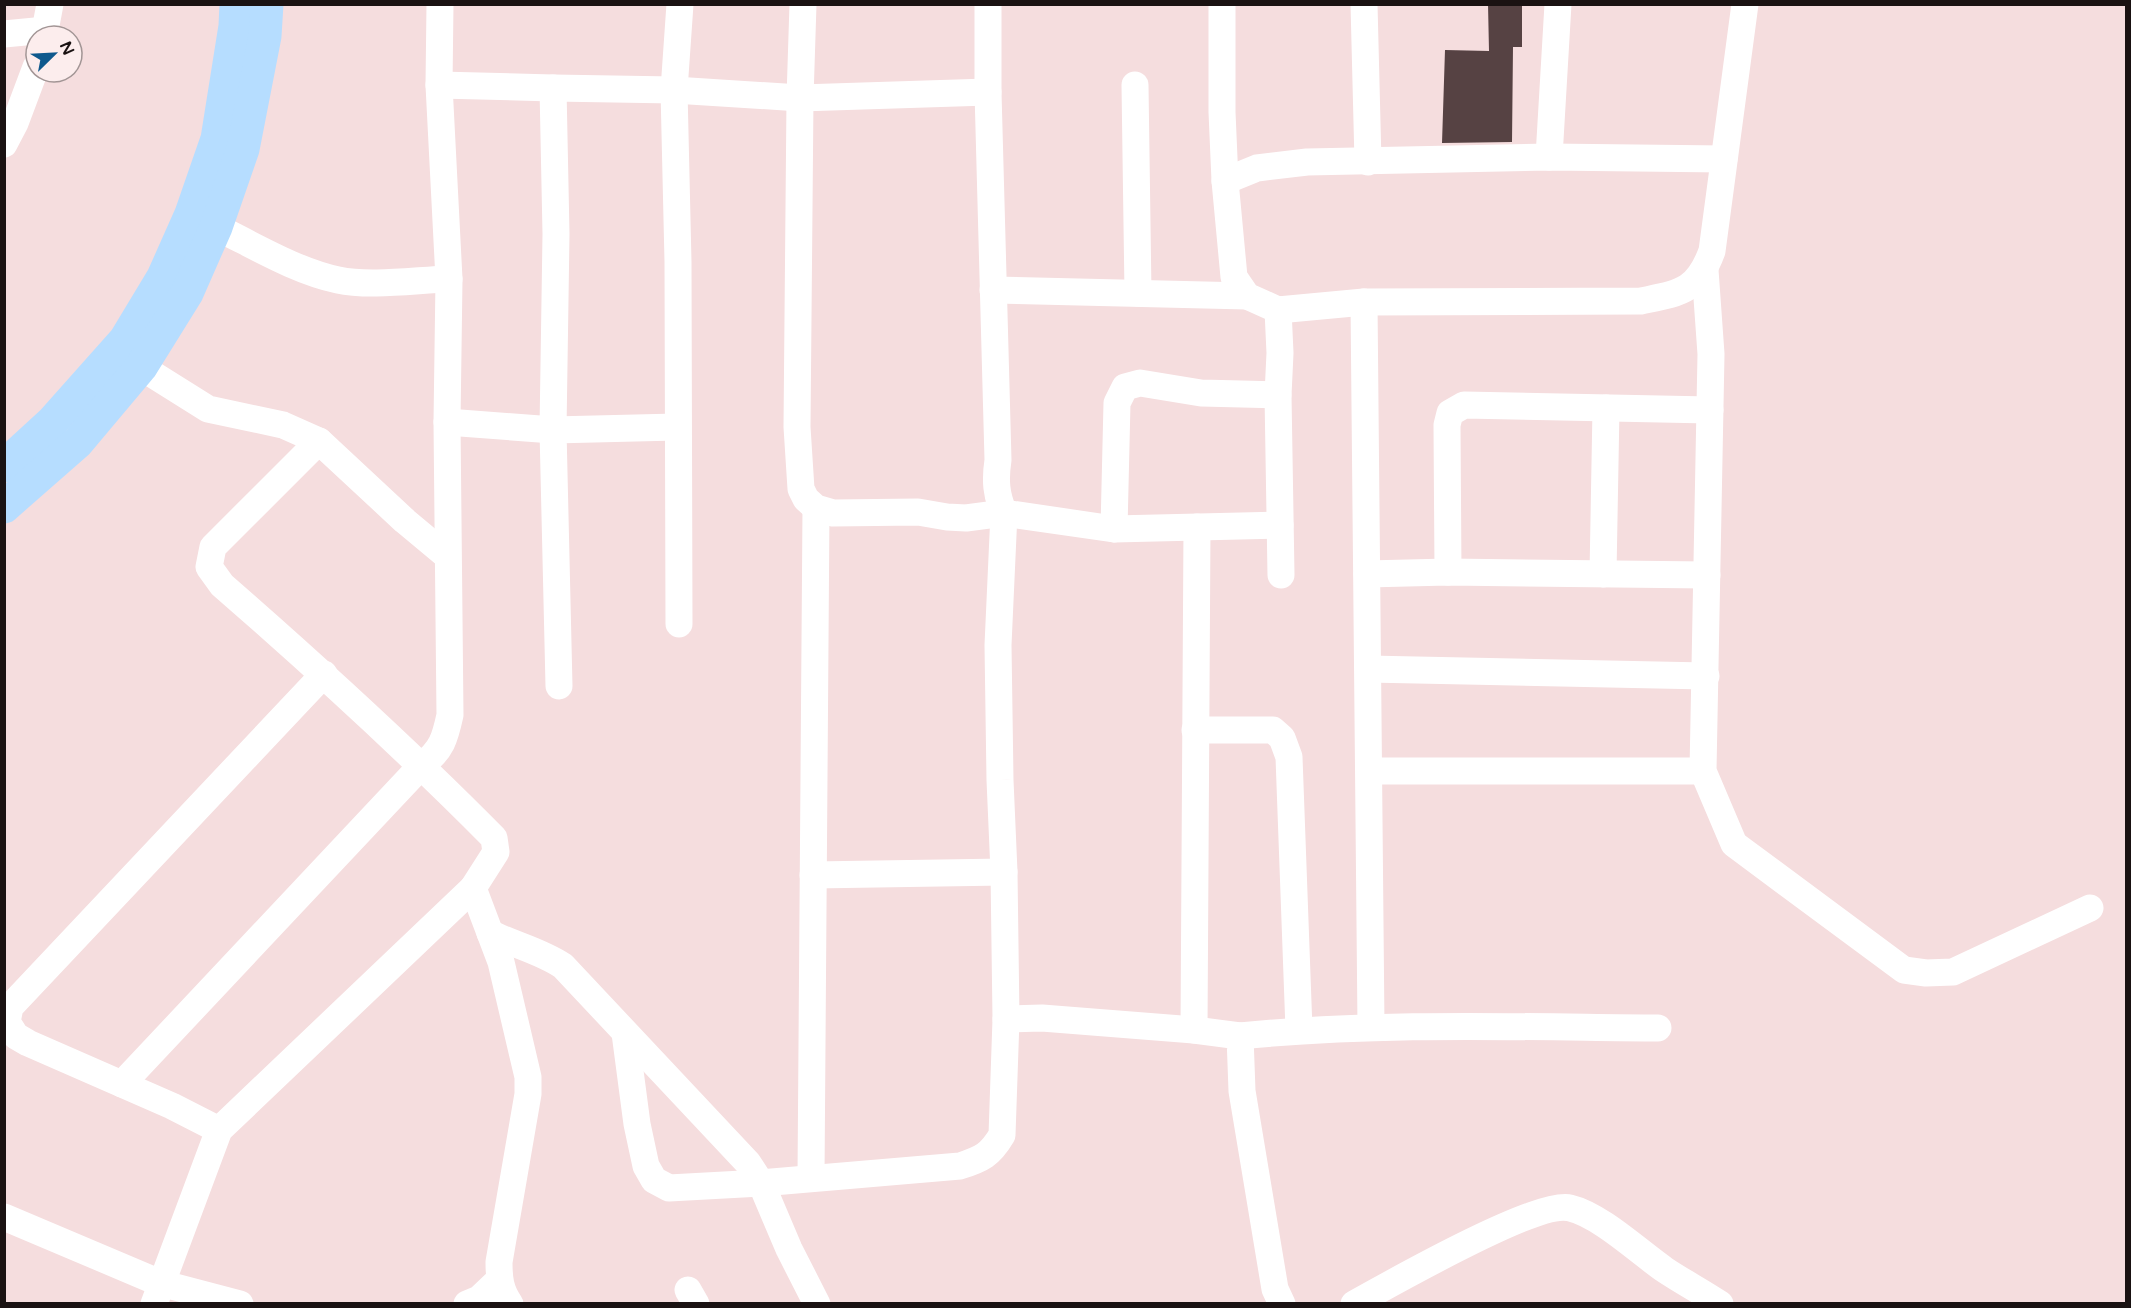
<svg xmlns="http://www.w3.org/2000/svg" width="2131" height="1308" font-family="'Varela Round',sans-serif">
<style>
.building{fill:#564243}
.lines{fill:none;stroke-linecap:round;stroke-linejoin:round}
.minor{stroke:#fff;stroke-width:27}
.major{stroke:#b6ddff;stroke-width:33}
</style>
<rect width="100%" height="100%" fill="#f5ddde"/>
<path class="building" d="M1488 4H1522V47H1513L1512 142 1442 143 1445 50 1489 51Z"/>
<g class="lines">
<g class="minor">
<path d="M803 4 800 98 797 427 801 489 806 499 816 508 833 513 918 512 947 517 966 518 1004 513 1114 529 1280 525"/>
<path d="M1222 4V112L1225 181 1234 277 1247 296 1278 310 1280 353 1278 395 1281 575"/>
<path d="M1364 4 1368 162"/>
<path d="M4 34 46 30"/>
<path d="M44 36 50 4"/>
<path d="M439 85 553 88"/>
<path d="M1135 85 1138 293"/>
<path d="M4 144 15 123 36 67"/>
<path d="M1549 157 1558 4"/>
<path d="M1225 181 1257 168 1307 162 1549 157 1724 159"/>
<path d="M216 227C255 246 296 271 338 280 370 287 416 280 449 279"/>
<path d="M1705 270 1711 354 1703 771 1734 844 1904 970 1926 973 1953 972 2090 908"/>
<path d="M993 290 1247 296"/>
<path d="M1364 302 1371 1027"/>
<path d="M1278 310 1364 302 1641 301C1680 293 1697 292 1712 251L1745 4"/>
<path d="M141 367 208 409 283 425 319 441 405 521 447 556"/>
<path d="M447 422 553 430 556 234 553 88 674 90 800 98 988 92"/>
<path d="M1114 529 1117 403 1125 387 1140 383 1201 393 1278 395"/>
<path d="M1448 572 1447 425 1450 413 1464 405 1710 410"/>
<path d="M1367 574 1448 572 1707 575"/>
<path d="M1603 574 1606 408"/>
<path d="M679 624 678 262 674 90 680 4"/>
<path d="M1368 669 1706 676"/>
<path d="M559 686 553 430 677 427"/>
<path d="M1195 730H1273L1282 738 1289 757 1299 1030"/>
<path d="M1370 771H1703"/>
<path d="M813 875 1004 872"/>
<path d="M473 888 501 962 528 1077V1094L499 1262C499 1278 500 1290 510 1304"/>
<path d="M490 933C514 945 541 951 563 966L748 1163 761 1183 789 1249 817 1304"/>
<path d="M1006 1019 1042 1018 1194 1030 1240 1036 1242 1091 1275 1289 1282 1304"/>
<path d="M1194 1030 1197 527"/>
<path d="M625 1033 637 1124 646 1166 654 1180 669 1188 761 1183 960 1166C982 1159 990 1155 1002 1135L1006 1019 1004 872 1000 780 998 645 1004 513C996 495 995 480 998 460L988 92V4"/>
<path d="M1240 1036C1379 1022 1519 1027 1658 1028"/>
<path d="M122 1084 422 765C442 750 445 738 450 715L447 422 449 279 439 85 440 4"/>
<path d="M219 1130 172 1106 28 1043 16 1036 7 1022 10 1007 324 674"/>
<path d="M811 1178 816 508"/>
<path d="M4 1217 160 1283 240 1304"/>
<path d="M688 1290 696 1304"/>
<path d="M154 1304 219 1130 473 888 496 852 494 838C406 749 316 667 222 585L209 567 213 547 319 441"/>
<path d="M467 1304 479 1299 499 1280"/>
<path d="M1354 1304C1390 1284 1538 1200 1570 1208 1600 1215 1639 1252 1665 1270 1683 1282 1702 1292 1720 1304"/>
</g>
<g class="major">
<path d="M4 466 52 422 125 340 163 277 191 214 217 139 235 26 236 4"/>
<path d="M4 507 78 442 141 367 187 293 216 227 243 149 265 36 267 4"/>
</g>
</g>
<rect width="2131" height="1308" fill="none" stroke="#1a1212" stroke-width="12"/>
<g transform="translate(54 54) rotate(66)"><circle r="28" fill="#fceded" stroke="#a29595" stroke-width="1.5"/>
<path d="M0-4.5L10 22L0 15L-10 22Z" fill="#0f598d"/>
<text y="-9" font-size="16" font-weight="bold" text-anchor="middle" fill="#1a1212">N</text>
</g>
</svg>
